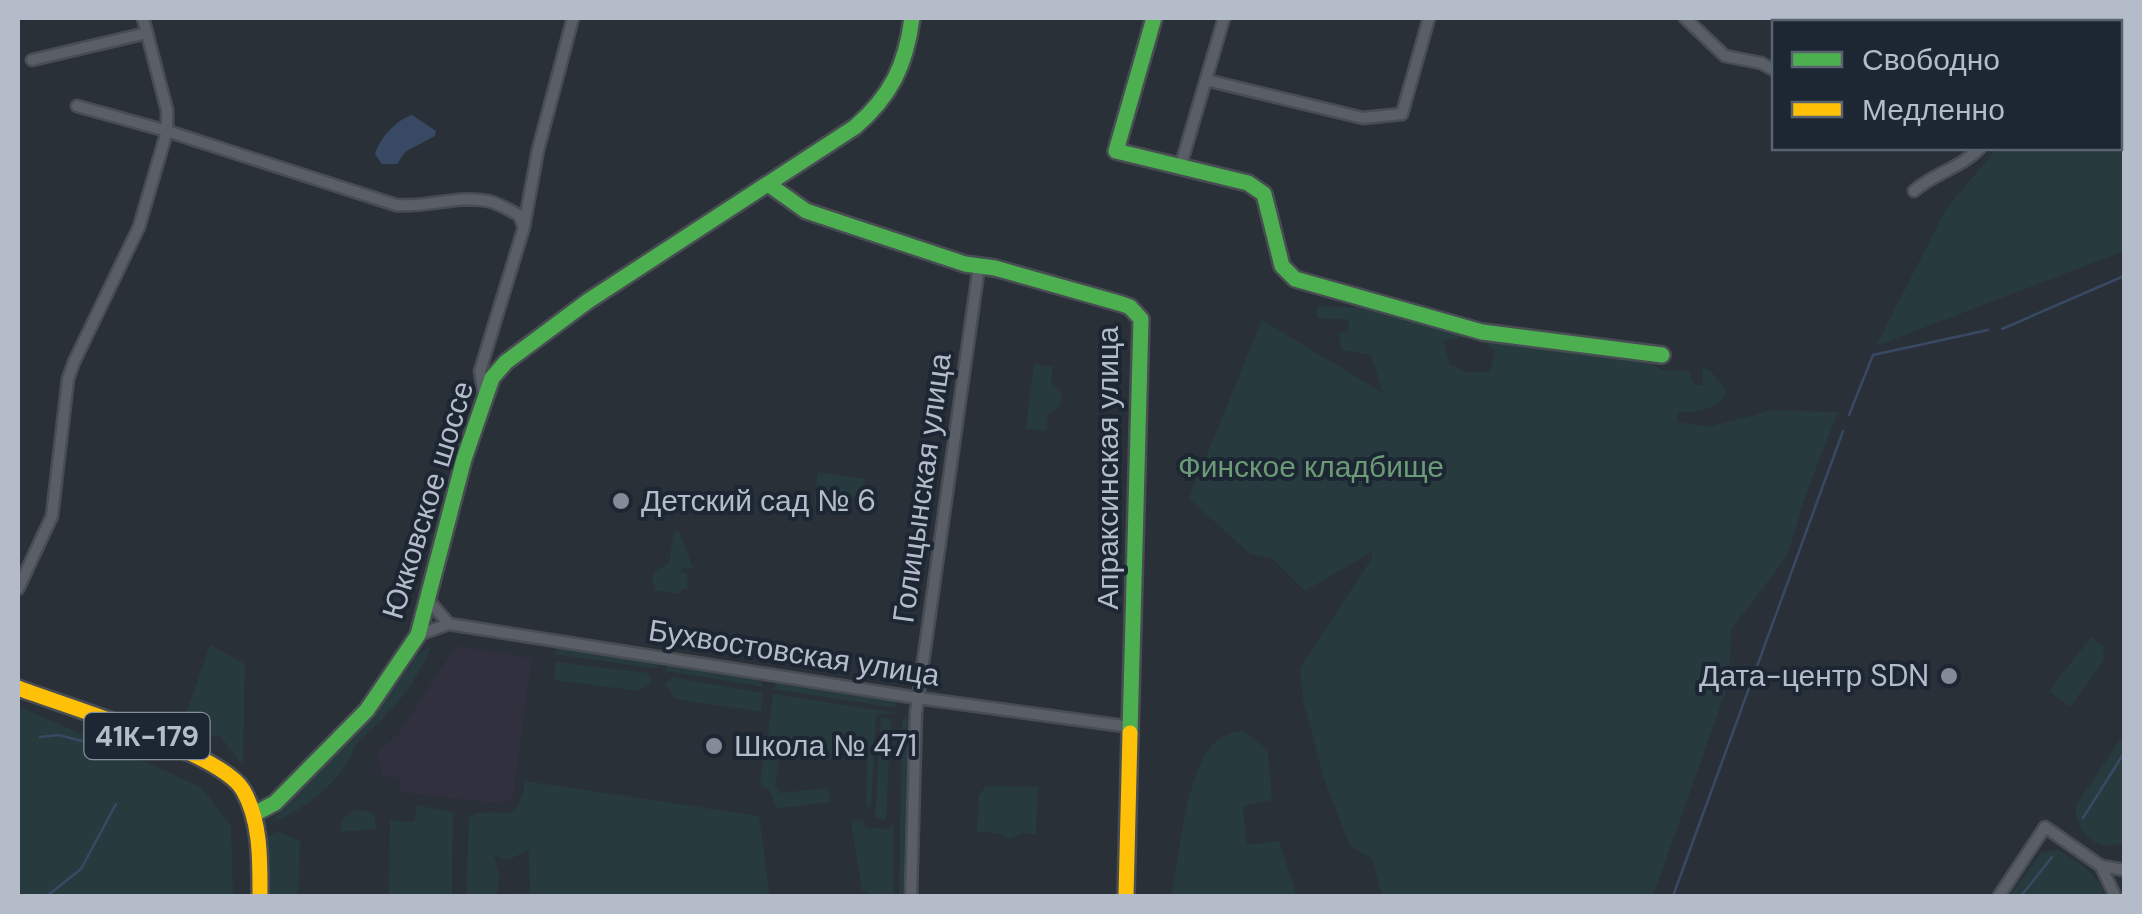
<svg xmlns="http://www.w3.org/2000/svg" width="2142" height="914" font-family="'DM Sans',sans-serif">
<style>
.medical{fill:#31303e}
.green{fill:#273a3e}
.water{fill:#384963}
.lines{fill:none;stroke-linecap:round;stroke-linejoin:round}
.stream{stroke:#384963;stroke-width:2.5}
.street-casing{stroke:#484c53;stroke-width:15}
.fast-casing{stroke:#484c53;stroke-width:20}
.slow-casing{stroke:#484c53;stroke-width:20}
.street{stroke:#5a5e66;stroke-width:10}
.fast{stroke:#4caf50;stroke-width:15}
.slow{stroke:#ffc107;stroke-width:15}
.poi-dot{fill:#848b96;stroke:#1d2633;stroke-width:4}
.labels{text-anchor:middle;stroke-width:8;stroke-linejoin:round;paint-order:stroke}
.shield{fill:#1d2633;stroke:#878f9c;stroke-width:2.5}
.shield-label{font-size:28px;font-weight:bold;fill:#b4bcc9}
.park-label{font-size:30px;fill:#6b9a76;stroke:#1d2633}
.street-label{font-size:30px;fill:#b4bcc9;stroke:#1d2633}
.poi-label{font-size:30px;fill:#b4bcc9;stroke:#1d2633;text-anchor:start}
</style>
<rect width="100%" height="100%" fill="#2a3038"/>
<path class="medical" d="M456 646 532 658 513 796 504 804 399 792 401 778 382 776 377 753 397 735Z"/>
<g class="green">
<path d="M2054 18H2124V251L1876 346 1946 209 1997 148H2120V22H2052Z"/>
<path d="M1317 306 1384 309 1464 333 1463 337 1443 341 1450 365 1467 372H1490L1495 351 1486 344 1484 337 1641 358 1663 370 1688 371 1695 385H1703L1702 368 1710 370 1727 392C1715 412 1698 411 1678 413L1677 422 1710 427 1772 410 1838 412 1806 494 1787 556 1731 630 1729 682 1653 896H1382L1372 859 1350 846 1323 776 1303 699 1300 668 1372 558 1371 552 1305 591 1273 559 1249 553 1189 498 1262 320 1383 393 1371 355 1342 350 1338 333 1347 332 1349 320 1317 318Z"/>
<path d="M1034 364 1053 367 1051 384 1062 393 1060 406 1048 414 1046 431 1026 429Z"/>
<path d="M818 472 865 479 863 496 853 497 846 510 814 505Z"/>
<path d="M674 532 680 533 693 568H682L681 572 687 574 688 589H682L681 594 654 590 655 584 652 583 653 574 669 563Z"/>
<path d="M2091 637 2104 647 2103 661 2070 707 2049 691Z"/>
<path d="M210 645 245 664 243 766 220 736 179 734Z"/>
<path d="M428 647 430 649C412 690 393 710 360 740 354 745 353 754 349 760 335 785 298 815 271 822L371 719 416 657Z"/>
<path d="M560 647 657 663V669L553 654Z"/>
<path d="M556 662 648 673 651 682 638 691 554 680Z"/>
<path d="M667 663 759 678 764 687 666 671Z"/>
<path d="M672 677 763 693 761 712 676 699 665 685Z"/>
<path d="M778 681 895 700 896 708 773 689Z"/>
<path d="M773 694 897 713H882L876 717 871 807H866L868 738 866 758 831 754 829 761 781 754 768 735Z"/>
<path d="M18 706 201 787 231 826 233 896H18Z"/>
<path d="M905 716 910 721 904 896H899L902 721Z"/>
<path d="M881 717 891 720 886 820 875 818Z"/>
<path d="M1243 730 1268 751 1272 800 1243 806 1247 845 1279 841 1297 896H1171C1181 855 1184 764 1220 738 1226 734 1236 732 1243 730Z"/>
<path d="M2124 734V843C2095 852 2079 835 2075 807Z"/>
<path d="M764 754 779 757 775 786 780 793 828 788 831 802 776 809 770 791 760 784Z"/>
<path d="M525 781 759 816 770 896H514L521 892 530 895 529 850 508 860 494 856 499 874 497 896H466L469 817C499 801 516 835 525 781Z"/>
<path d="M986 786 1038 787 1036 834 1021 833 1010 839 999 833 977 832 979 795Z"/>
<path d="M416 805 453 812 452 896H389L390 821 415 822Z"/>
<path d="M354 810 371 812 375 817 376 829 340 832 343 818Z"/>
<path d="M862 820 866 828 888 829 893 822 894 896H872L862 890 851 821Z"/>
<path d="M277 831 300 841 298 896H270L268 837Z"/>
<path d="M2059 850C2077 862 2100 875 2105 896H2009L2041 853Z"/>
</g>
<path class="water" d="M412 115 436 131 435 136 405 152 397 164H382L375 154C379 139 397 119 412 115Z"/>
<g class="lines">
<g class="stream">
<path d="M2002 329 2124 276"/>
<path d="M1849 415 1873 355 1988 330"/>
<path d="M40 737 59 735 93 744"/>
<path d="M2083 818 2124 753"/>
<path d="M47 896 81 869 116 804"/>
<path d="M1673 896 1843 431"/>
<path d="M2021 896 2052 857"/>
</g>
<g class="street-casing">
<g id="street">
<path d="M1685 18 1725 56 1761 63 1774 70"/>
<path d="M1894 22V18"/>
<path d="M2028 22 2029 18"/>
<path d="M32 60 147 33"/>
<path d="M1206 80 1363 118 1402 114 1429 18"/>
<path d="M77 106 167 131 396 205C426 208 458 195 488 201 498 203 509 210 519 215L524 227 480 371 484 395"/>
<path d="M1180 168 1224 18"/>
<path d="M1914 191C1934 173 1961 168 1980 148"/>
<path d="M524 226 538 150 573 18"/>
<path d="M18 589 52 516 68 379 74 362 139 227 167 131V110L143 18"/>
<path d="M429 601 449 624"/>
<path d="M418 635 449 624 918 698 1131 727"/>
<path d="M2101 866 2124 870"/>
<path d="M911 896 916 712 979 266"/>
<path d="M1999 896 2045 827 2101 866 2115 896"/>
</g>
</g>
<g class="fast-casing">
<g id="fast">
<path d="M1154 18 1116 151 1248 183 1264 194 1282 266 1295 279 1482 332 1662 355"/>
<path d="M768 184 806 211 965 264 995 268 1122 304 1130 307 1141 319 1130 733"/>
<path d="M254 814 275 803 367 710 418 635 464 459 492 378 506 362 588 301 855 127C891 96 906 65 912 18"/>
</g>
</g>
<g class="slow-casing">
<g id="slow">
<path d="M18 688C65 706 221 752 243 790 261 821 260 861 260 896"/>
<path d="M1126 896 1130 733"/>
</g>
</g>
<use href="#street" class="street"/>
<use href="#fast" class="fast"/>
<use href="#slow" class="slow"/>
</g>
<g class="poi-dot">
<circle cx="621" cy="501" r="10"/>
<circle cx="1949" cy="676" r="10"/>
<circle cx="714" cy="746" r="10"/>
</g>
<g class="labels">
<rect class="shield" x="84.5" y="713" width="125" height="46" rx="8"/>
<g class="shield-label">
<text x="147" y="746">41К-179</text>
</g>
<g class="park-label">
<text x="1311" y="477">Финское кладбище</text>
</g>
<g class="street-label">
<text transform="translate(1108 468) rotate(-90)" y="10">Апраксинская улица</text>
<text transform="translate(922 488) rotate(-82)" y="10">Голицынская улица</text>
<text transform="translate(428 500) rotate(-73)" y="10">Юкковское шоссе</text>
<text transform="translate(794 653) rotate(9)" y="10">Бухвостовская улица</text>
</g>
<g class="poi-label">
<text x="641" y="511">Детский сад № 6</text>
<text x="1929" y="686" text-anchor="end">Дата-центр SDN</text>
<text x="734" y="756">Школа № 471</text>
</g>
</g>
<rect width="2142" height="914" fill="none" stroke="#b4bcc9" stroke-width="40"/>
<rect x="1772" y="20" width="350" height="130" fill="#1d2633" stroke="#59626f" stroke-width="2.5"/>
<rect x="1792" y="52" width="50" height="15" fill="#4caf50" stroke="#59626f" stroke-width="2.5"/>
<text x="1862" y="70" font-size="30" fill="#b4bcc9">Свободно</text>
<rect x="1792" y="102" width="50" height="15" fill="#ffc107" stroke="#59626f" stroke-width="2.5"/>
<text x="1862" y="120" font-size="30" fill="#b4bcc9">Медленно</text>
</svg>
